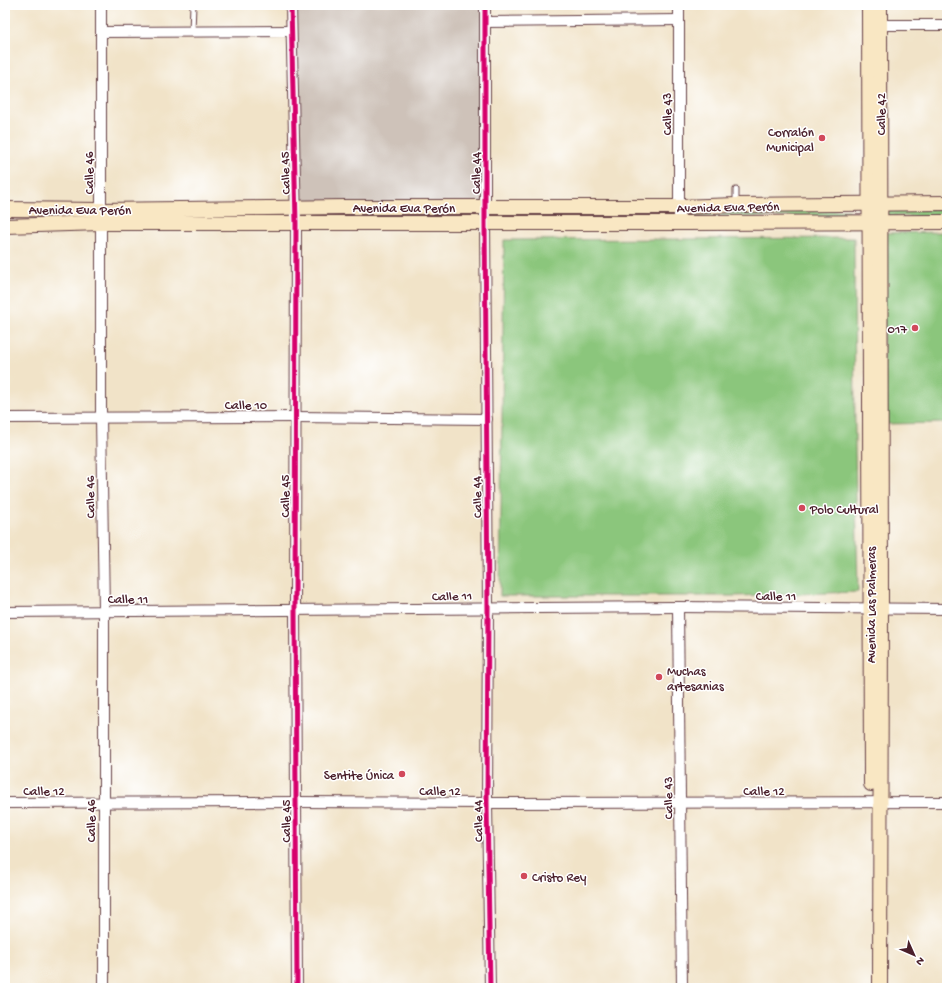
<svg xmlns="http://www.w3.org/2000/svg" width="952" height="993" font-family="'Gochi Hand',sans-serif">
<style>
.industrial{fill:#cec2b9}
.green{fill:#8bc67c;stroke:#6a7254}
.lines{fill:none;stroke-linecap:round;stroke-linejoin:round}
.lane-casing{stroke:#633c43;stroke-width:7}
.street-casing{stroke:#633c43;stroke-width:12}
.secondary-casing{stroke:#633c43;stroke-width:16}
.lane{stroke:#fff;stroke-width:5}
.street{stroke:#fff;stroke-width:10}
.secondary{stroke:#f9e7c3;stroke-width:14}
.cycleway-casing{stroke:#fff;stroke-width:8}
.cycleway{stroke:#d6006c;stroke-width:5}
.poi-dot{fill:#d1495b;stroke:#fff;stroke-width:1.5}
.labels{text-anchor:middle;stroke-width:3;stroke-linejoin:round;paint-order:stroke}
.street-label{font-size:13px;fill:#4a1f2b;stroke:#fff}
.poi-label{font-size:13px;fill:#4a1f2b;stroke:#fff;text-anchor:end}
</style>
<rect width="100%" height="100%" fill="#fff"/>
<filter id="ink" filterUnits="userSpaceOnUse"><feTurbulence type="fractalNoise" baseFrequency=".025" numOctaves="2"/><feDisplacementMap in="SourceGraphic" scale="8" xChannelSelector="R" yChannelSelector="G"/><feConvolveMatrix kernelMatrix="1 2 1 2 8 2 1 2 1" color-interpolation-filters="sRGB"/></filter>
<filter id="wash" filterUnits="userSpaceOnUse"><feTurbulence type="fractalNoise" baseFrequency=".012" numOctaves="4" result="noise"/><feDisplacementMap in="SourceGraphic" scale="16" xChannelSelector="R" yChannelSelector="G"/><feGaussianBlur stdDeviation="0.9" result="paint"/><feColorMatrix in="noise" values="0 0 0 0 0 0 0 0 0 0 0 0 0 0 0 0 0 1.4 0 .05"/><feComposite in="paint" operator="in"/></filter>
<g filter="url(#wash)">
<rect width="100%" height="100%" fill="#f1e3c8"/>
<path class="industrial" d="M291 5H486V208H296Z"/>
<g class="green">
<path d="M947 209V217L887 216 886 213 889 210Z"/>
<path d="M849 210 852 215 850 217H692L693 214 696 212Z"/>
<path d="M505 212H659L662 217H503L502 214Z"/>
<path d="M464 213 467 214 468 217H311V214Z"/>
<path d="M947 232V423L883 424 884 233Z"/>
<path d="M854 238 855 447 858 592 735 596H500L504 240Z"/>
</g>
</g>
<g filter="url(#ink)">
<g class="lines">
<g class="lane-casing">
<g id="lane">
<path d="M192 32 193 5"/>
<path d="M736 190V204"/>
</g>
</g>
<g class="street-casing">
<g id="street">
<path d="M101 5V417L104 611V988"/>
<path d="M291 5 296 223 295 610 297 988"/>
<path d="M485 5V224L488 608 487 803 490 988"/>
<path d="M679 5V223"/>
<path d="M485 22 679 20"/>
<path d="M875 25H947"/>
<path d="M101 32 290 31"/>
<path d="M5 418 295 417 487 419"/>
<path d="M678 607 682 988"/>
<path d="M5 612 678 607 947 609"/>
<path d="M5 803 296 802 487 803 947 802"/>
</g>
</g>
<g class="secondary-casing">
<g id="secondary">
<path d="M869 5 871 784"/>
<path d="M880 5 881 609 880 988"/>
<path d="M5 209 101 210 345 207H679L736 205 947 203"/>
<path d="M5 226 101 223H679L947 222"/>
</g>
</g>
<use href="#lane" class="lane"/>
<use href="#street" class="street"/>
<use href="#secondary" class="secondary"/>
<g class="cycleway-casing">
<g id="cycleway">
<path d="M291 5 296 223 295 610 297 988"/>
<path d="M485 5V224L488 608 487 803 490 988"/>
</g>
</g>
<use href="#cycleway" class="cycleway"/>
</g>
</g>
<g class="poi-dot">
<circle cx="822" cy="138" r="4"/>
<circle cx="915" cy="328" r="4"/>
<circle cx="802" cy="508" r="4"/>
<circle cx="659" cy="677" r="4"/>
<circle cx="402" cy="774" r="4"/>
<circle cx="524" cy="876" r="4"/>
</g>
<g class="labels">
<g class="street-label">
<text transform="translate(666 114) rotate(-90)" y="5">Calle 43</text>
<text transform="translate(880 114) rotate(-90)" y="5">Calle 42</text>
<text transform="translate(88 173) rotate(-90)" y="5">Calle 46</text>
<text transform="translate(284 173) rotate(-92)" y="5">Calle 45</text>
<text transform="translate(475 173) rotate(-90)" y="5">Calle 44</text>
<text transform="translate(728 206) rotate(-1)" y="5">Avenida Eva Perón</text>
<text x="404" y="212">Avenida Eva Perón</text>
<text x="80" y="214">Avenida Eva Perón</text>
<text x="246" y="409">Calle 10</text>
<text transform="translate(284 496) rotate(-90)" y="5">Calle 45</text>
<text transform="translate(89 497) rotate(-91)" y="5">Calle 46</text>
<text transform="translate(476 497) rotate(-91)" y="5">Calle 44</text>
<text transform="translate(452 595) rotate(-1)" y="5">Calle 11</text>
<text x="776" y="600">Calle 11</text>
<text x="128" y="603">Calle 11</text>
<text transform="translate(870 605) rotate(-90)" y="5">Avenida Las Palmeras</text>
<text x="44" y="795">Calle 12</text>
<text x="440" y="795">Calle 12</text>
<text x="764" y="795">Calle 12</text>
<text transform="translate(667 798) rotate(-91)" y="5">Calle 43</text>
<text transform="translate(90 821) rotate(-90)" y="5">Calle 46</text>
<text transform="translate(285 821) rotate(-90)" y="5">Calle 45</text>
<text transform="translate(477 821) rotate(-91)" y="5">Calle 44</text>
</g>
<g class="poi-label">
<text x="814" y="136">Corralón<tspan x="814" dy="15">Municipal</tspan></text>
<text x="907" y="333">017</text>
<text x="810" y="513" text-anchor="start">Polo Cultural</text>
<text x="667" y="675" text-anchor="start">Muchas<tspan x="667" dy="15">artesanias</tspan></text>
<text x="394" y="779">Sentite Única</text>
<text x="532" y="881" text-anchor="start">Cristo Rey</text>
</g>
</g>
<rect width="952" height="993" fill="none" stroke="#fff" stroke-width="20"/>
<g transform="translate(914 955) rotate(135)" stroke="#ffffff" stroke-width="3" paint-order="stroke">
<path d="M0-3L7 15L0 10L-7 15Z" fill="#4a1f2b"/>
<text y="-6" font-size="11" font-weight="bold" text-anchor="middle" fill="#4a1f2b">N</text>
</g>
</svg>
